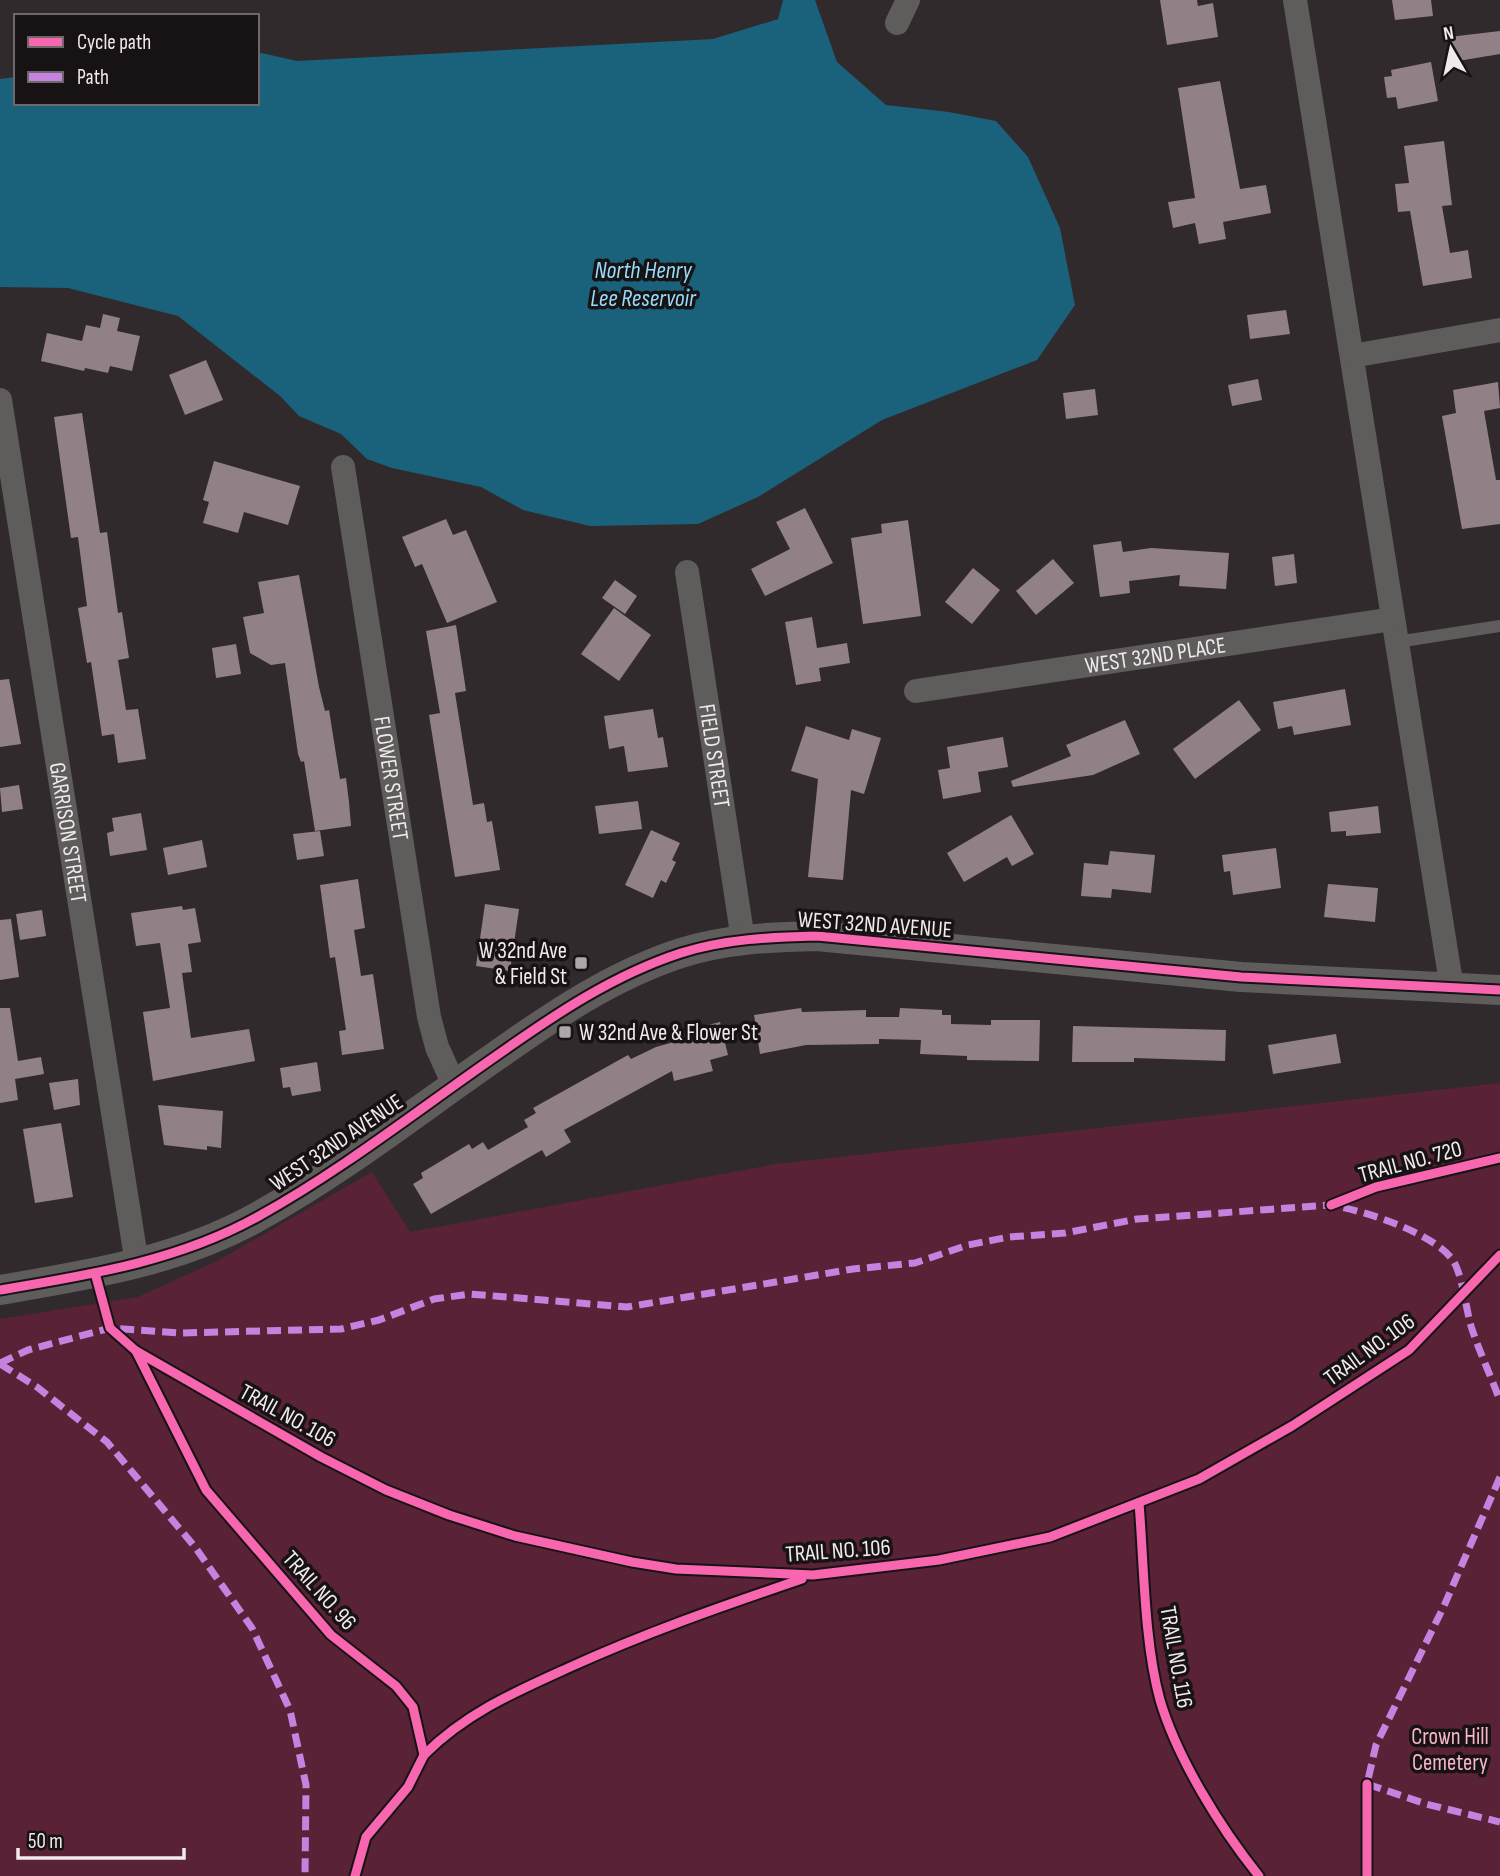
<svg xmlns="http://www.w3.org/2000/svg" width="1500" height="1876" font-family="'Sofia Sans Condensed',sans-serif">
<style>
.green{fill:#5a2236}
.water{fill:#1a617b}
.building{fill:#918186}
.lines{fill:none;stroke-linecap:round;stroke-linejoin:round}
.service{stroke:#5f5c5c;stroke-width:12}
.minor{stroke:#5f5c5c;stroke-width:24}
.tertiary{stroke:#5f5c5c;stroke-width:30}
.quiet{stroke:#c483df;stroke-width:7;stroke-dasharray:14 7;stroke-linecap:butt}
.cycleway-casing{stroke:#171213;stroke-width:13}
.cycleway{stroke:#f766af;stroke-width:9}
.poi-dot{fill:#ada7a9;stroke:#171213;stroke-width:2.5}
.labels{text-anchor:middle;stroke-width:7;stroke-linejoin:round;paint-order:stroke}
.street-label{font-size:23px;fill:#f1eaec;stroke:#171213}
.poi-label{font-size:23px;fill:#f1eaec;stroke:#171213;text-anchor:end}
.park-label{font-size:23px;fill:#f8b5c7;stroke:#171213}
.water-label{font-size:24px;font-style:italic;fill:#97dcfb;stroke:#171213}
</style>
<rect width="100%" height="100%" fill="#302a2c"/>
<path class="green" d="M1500 1083V1876H0V1319L138 1297 217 1261 372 1172 410 1232 776 1164Z"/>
<path class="water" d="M783 0H815L837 62 886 105 949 112 996 121 1028 157 1060 228 1075 305 1037 360 882 420 758 497 698 524 590 526 523 510 481 487 392 468 367 459 341 434 299 416 280 396 178 316 68 288 0 287V79L16 77V103H257V52L297 61 713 39 778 19Z"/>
<g class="building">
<path d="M1160 0H1197L1198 6 1213 3 1218 37 1167 45Z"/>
<path d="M1392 0H1431L1433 16 1395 20Z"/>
<path d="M1500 31V54L1452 62 1449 37Z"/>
<path d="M1431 62 1438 101 1398 109 1396 97 1387 98 1384 77 1392 76 1391 70Z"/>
<path d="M1220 81 1240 189 1266 185 1271 213 1223 222 1226 239 1199 244 1195 223 1173 228 1168 202 1195 198 1178 88Z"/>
<path d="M1444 141 1452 205 1442 206 1450 253 1468 250 1472 278 1423 286 1410 211 1398 212 1395 184 1409 183 1404 146Z"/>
<path d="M1286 310 1290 334 1250 339 1247 315Z"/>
<path d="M103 314 120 318 117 331 140 336 132 371 110 366 108 373 85 368 84 371 41 361 47 333 82 341 86 325 100 328Z"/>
<path d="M206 360 223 400 185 415 169 375Z"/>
<path d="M1258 379 1262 400 1232 406 1228 385Z"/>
<path d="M1498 382 1500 408 1484 411 1496 480H1500V524L1462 529 1442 416 1456 413 1453 390Z"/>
<path d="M1095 389 1098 415 1066 419 1063 393Z"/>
<path d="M82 413 100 533 107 532 118 613 122 612 129 658 118 660 126 710 138 709 146 759 118 763 114 734 102 736 91 662 87 663 78 608 87 606 78 537 71 538 54 417Z"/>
<path d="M214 461 300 486 288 525 244 512 238 533 203 523 209 502 203 500Z"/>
<path d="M805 508 833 563 765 596 751 569 790 549 776 522Z"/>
<path d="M446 519 453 535 466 530 497 602 447 623 422 564 415 567 402 537Z"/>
<path d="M908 520 921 616 863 624 851 538 882 533 881 524Z"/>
<path d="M1121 541 1123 552 1151 548 1229 553 1226 589 1179 586 1180 575 1129 581 1130 593 1100 597 1093 545Z"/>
<path d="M1294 554 1297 583 1275 586 1272 557Z"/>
<path d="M1053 559 1074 583 1036 615 1016 591Z"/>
<path d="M973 568 1000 590 972 624 945 602Z"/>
<path d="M299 575 319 687 325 711 329 710 340 779 346 778 349 802 351 826 315 831 304 761 301 762 298 754 285 663 271 665 250 653 243 617 264 613 258 582Z"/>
<path d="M615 580 637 596 625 614 602 598Z"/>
<path d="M614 608 651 635 619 681 581 654Z"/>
<path d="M812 617 817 648 847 643 850 663 819 668 821 681 796 685 785 622Z"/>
<path d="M456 625 466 691 455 693 473 805 484 803 487 822 492 821 500 870 455 877 429 715 440 713 426 631Z"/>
<path d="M236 644 241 674 216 678 212 648Z"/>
<path d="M9 679 21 744 0 747V680Z"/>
<path d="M1345 689 1351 725 1294 735 1292 726 1278 729 1273 702Z"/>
<path d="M1239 700 1261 730 1195 779 1173 749Z"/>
<path d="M653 709 658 738 663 737 668 767 628 772 624 746 609 749 604 716Z"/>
<path d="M1125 720 1140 754 1093 775 1013 787 1011 781 1071 756 1066 745Z"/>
<path d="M806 726 849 740 852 729 881 738 864 794 851 790 843 880 808 877 818 779 791 771Z"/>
<path d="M1003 737 1008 767 978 772 981 792 943 799 938 770 950 768 947 747Z"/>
<path d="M19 785 23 809 2 812 0 788Z"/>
<path d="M638 801 642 829 599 834 595 806Z"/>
<path d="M1378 806 1381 833 1346 836V831L1331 832 1329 812Z"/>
<path d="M141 813 147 850 110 856 107 833 114 831 112 818Z"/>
<path d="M1011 815 1034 854 1012 866 1007 857 964 882 947 853Z"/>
<path d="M651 830 680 843 672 860 676 862 666 883 661 880 653 898 625 885Z"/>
<path d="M320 831 324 856 297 860 293 834Z"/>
<path d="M202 840 207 867 168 875 163 848Z"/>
<path d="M1276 848 1281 888 1233 895 1230 871 1224 872 1222 855Z"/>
<path d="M1110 851 1155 855 1151 893 1112 889 1111 898 1081 896 1084 863 1108 865Z"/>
<path d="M358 879 365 928 354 930 361 976 373 974 384 1049 342 1055 339 1031 346 1030 335 957 330 958 320 885Z"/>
<path d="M1328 884 1378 888 1375 922 1324 917Z"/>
<path d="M485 904 519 909 510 971 476 966Z"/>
<path d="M182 906 183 910 195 908 201 942 188 944 192 972 182 973 191 1038 249 1029 255 1061 153 1081 143 1012 170 1008 160 943 136 946 131 913Z"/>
<path d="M42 910 46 936 20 940 16 914Z"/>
<path d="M11 919 19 977 0 980V920Z"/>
<path d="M0 1008H10L18 1061 41 1057 44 1074 15 1079 18 1100 0 1103Z"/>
<path d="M801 1008 802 1012 866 1010V1017H899L900 1008 942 1010V1015H951V1024L991 1025V1020H1040L1039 1061 967 1060V1056L920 1054 921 1040 879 1039V1044L806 1045 760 1054 754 1015Z"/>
<path d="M720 1022 728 1055 710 1060 713 1071 674 1081 672 1071 564 1130 571 1142 546 1157 542 1150 431 1214 413 1184 423 1178 421 1173 469 1144 472 1149 483 1142 488 1150 528 1127 524 1120 536 1113 533 1108 628 1055 631 1059 656 1047 681 1040 679 1032Z"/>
<path d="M1073 1026 1226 1030 1225 1061 1134 1058V1062H1072Z"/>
<path d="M1336 1034 1341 1063 1273 1074 1268 1045Z"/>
<path d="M317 1062 321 1091 292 1096 290 1087 283 1088 280 1068Z"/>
<path d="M78 1079 80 1105 54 1110 49 1083Z"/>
<path d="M158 1105 223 1111 221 1148 207 1146V1150L164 1145Z"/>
<path d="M61 1123 73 1197 35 1203 23 1129Z"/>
</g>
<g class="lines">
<path class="service" d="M1397 642 1500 626"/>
<g class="minor">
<path d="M1295 0 1452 989"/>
<path d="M897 23 908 0"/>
<path d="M1352 356 1500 330"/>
<path id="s1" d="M0 400 137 1264"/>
<path id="s2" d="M343 467 429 1017 437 1047 454 1085"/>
<path id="s3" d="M687 572 743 940"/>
<path id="s4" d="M916 691 1393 619"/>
</g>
<path class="tertiary" d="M0 1290C89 1275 179 1261 259 1216 342 1170 418 1110 496 1056 554 1015 613 975 681 953 725 939 771 937 817 936L1241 977 1500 990"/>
<g class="quiet">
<path d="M0 1363 28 1350 110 1328 180 1333 341 1329 379 1320 434 1299 470 1294 627 1307 853 1269 915 1263 968 1245 1009 1237 1065 1233 1137 1219 1331 1205C1365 1211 1431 1232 1452 1259 1462 1272 1466 1309 1471 1326 1479 1351 1491 1376 1500 1401"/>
<path d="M0 1364 37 1387 107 1442 195 1547 252 1628 290 1710 306 1785 305 1876"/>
<path d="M1500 1477 1444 1606 1376 1745 1367 1784 1426 1804 1500 1822"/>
</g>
<g class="cycleway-casing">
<g id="cycleway">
<path d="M1331 1205 1376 1187 1500 1158"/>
<path d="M95 1273 110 1328 136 1351 206 1490 331 1635 396 1686 413 1707 424 1755 408 1787 366 1837 355 1876"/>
<path d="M0 1290C89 1275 179 1261 259 1216 342 1170 418 1110 496 1056 554 1015 613 975 681 953 725 939 771 937 817 936L1241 977 1500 990"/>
<path d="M136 1351 321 1457 386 1490 449 1515 515 1536 632 1562 676 1569 813 1575 939 1560 1050 1537 1199 1479 1292 1426 1409 1350 1500 1255"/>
<path d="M1139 1503C1144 1564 1144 1642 1160 1700 1177 1758 1221 1829 1259 1876"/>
<path d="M424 1755C466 1713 515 1692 568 1668 645 1633 722 1606 802 1579"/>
<path d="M1367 1784V1876"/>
</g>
</g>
<use href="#cycleway" class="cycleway"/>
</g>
<g class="poi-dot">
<rect x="574" y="956" width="14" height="14" rx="3.5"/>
<rect x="558" y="1025" width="14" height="14" rx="3.5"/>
</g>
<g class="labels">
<g class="street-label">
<text dy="8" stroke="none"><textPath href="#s4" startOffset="242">WEST 32ND PLACE</textPath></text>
<text dy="8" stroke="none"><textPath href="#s3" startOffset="186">FIELD STREET</textPath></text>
<text dy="8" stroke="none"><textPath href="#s2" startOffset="315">FLOWER STREET</textPath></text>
<text dy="8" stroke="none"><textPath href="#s1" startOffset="438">GARRISON STREET</textPath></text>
<text transform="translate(875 924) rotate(4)" y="8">WEST 32ND AVENUE</text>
<text transform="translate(336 1142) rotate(-34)" y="8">WEST 32ND AVENUE</text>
<text transform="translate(1410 1161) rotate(-15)" y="8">TRAIL NO. 720</text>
<text transform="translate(1369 1349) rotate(-36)" y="8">TRAIL NO. 106</text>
<text transform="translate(288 1415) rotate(29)" y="8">TRAIL NO. 106</text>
<text transform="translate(838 1550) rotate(-4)" y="8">TRAIL NO. 106</text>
<text transform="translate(320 1590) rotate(48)" y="8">TRAIL NO. 96</text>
<text transform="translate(1177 1657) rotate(80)" y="8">TRAIL NO. 116</text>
</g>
<g class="poi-label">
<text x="567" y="958">W 32nd Ave<tspan x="567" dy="26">&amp; Field St</tspan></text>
<text x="579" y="1040" text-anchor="start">W 32nd Ave &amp; Flower St</text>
</g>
<g class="park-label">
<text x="1450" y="1744">Crown Hill<tspan x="1450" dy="26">Cemetery</tspan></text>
</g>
<g class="water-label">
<text x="643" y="278">North Henry<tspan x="643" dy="28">Lee Reservoir</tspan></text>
</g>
</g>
<rect x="14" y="14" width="245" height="91" fill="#171213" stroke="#6e686a" stroke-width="2"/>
<rect x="28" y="37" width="35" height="10" fill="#f766af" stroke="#6e686a" stroke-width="2"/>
<text x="77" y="49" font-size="21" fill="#f1eaec">Cycle path</text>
<rect x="28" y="72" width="35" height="10" fill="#c483df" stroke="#6e686a" stroke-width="2"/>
<text x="77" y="84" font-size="21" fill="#f1eaec">Path</text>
<g transform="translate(1451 49) rotate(351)" stroke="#171213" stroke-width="5" paint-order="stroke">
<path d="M0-5L12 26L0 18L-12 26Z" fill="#f1eaec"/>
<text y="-10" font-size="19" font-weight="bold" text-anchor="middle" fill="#f1eaec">N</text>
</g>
<path d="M18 1848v10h166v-10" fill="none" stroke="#f1eaec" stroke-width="3.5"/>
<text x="28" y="1848" font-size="21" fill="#f1eaec" stroke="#171213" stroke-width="5" paint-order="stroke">50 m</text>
</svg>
